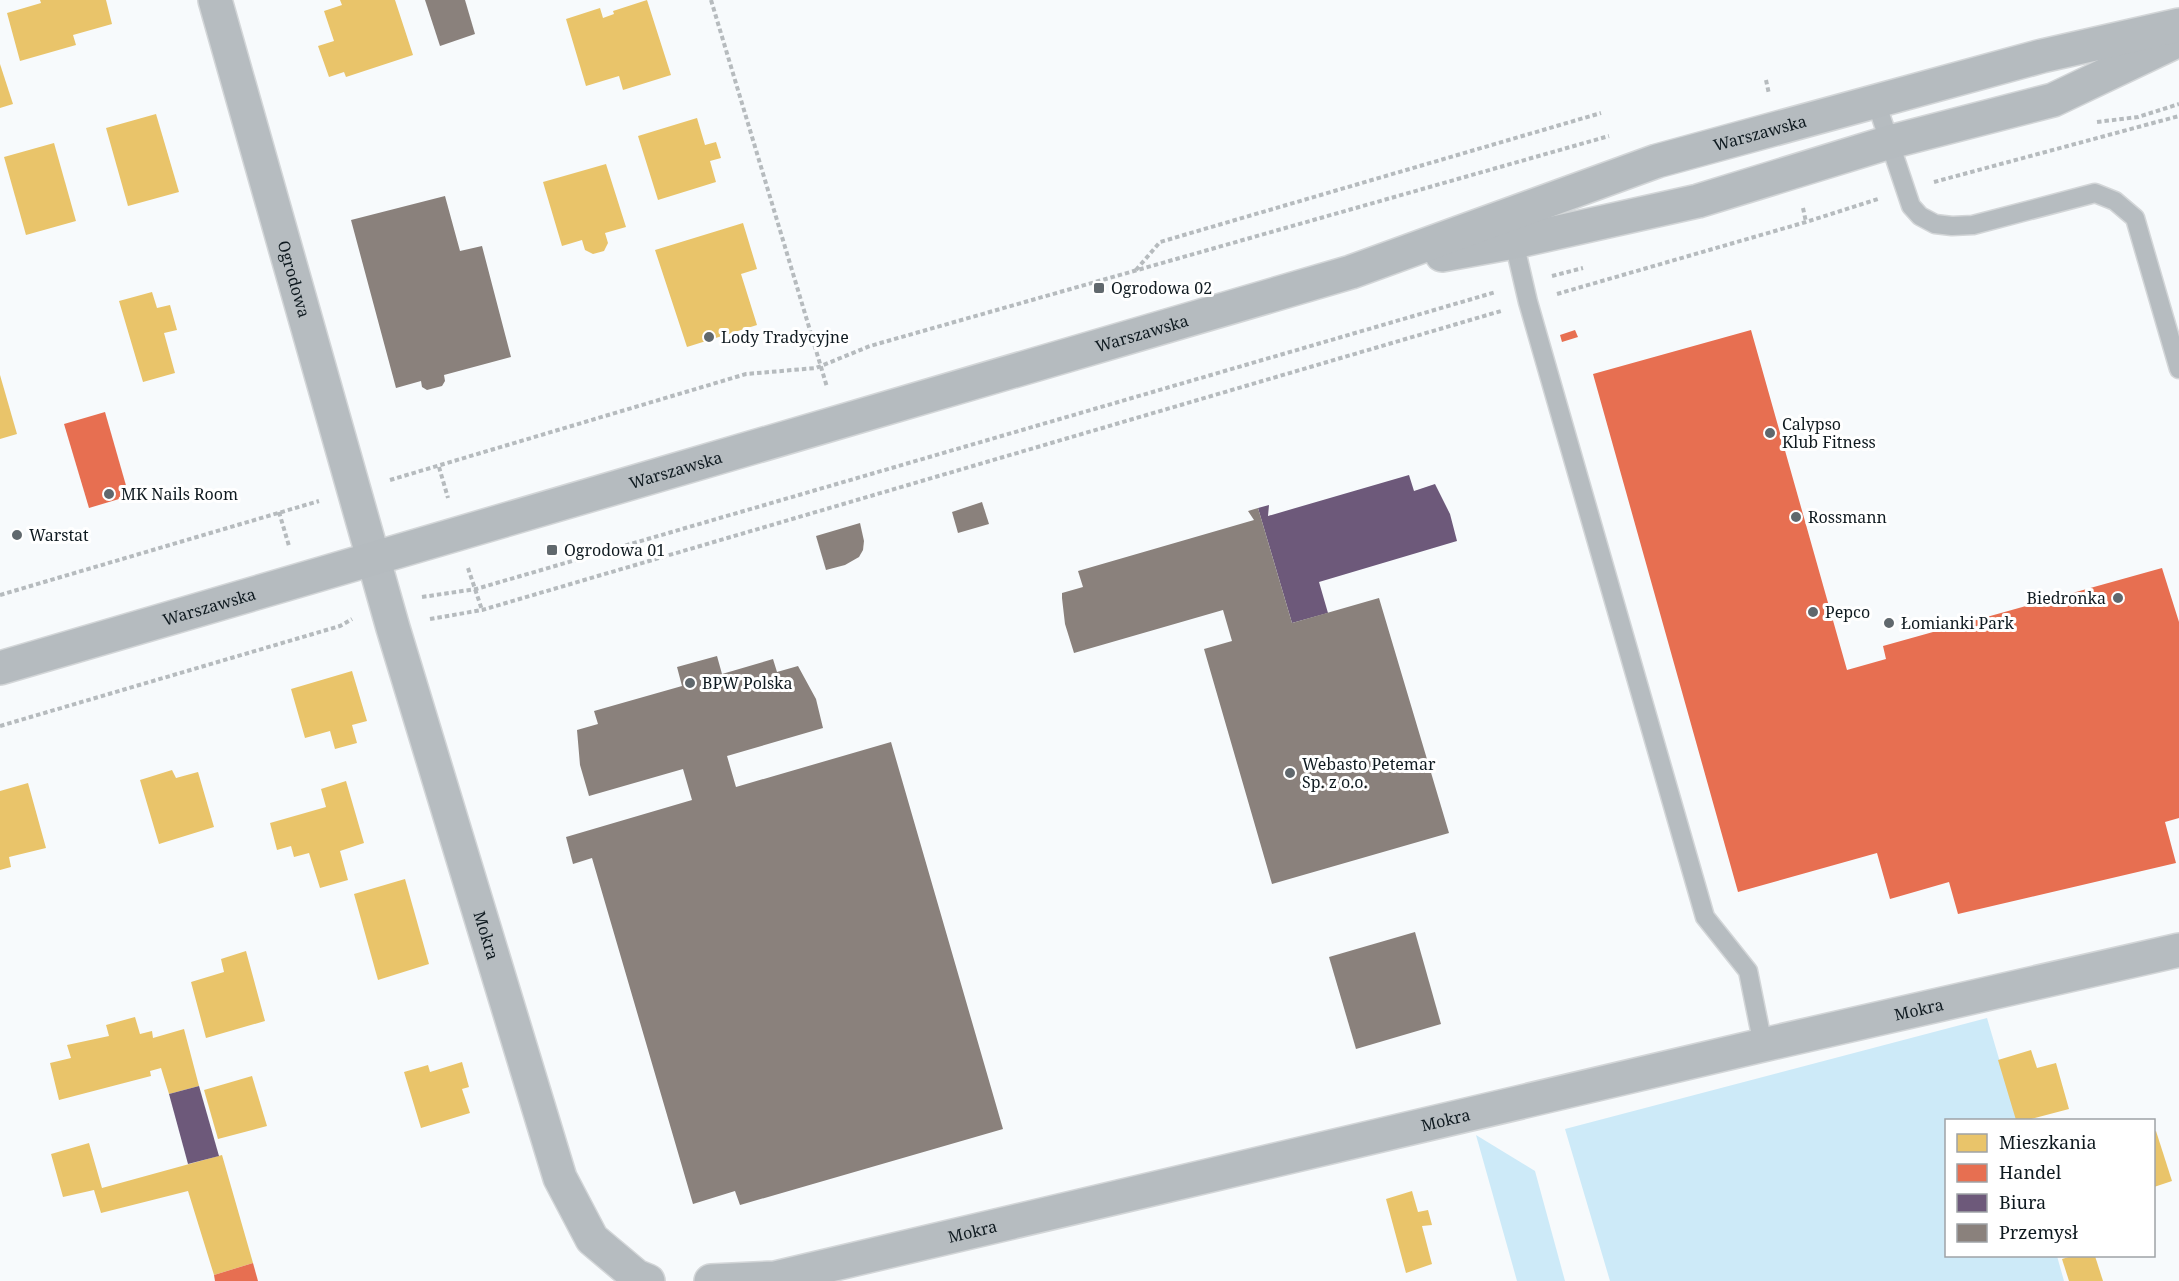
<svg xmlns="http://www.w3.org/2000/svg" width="2179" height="1281" font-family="'Noto Serif',serif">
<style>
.green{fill:#cdeaf8}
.homes{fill:#e9c46a}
.shops{fill:#e76f51}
.offices{fill:#6d597a}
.industry{fill:#8a817c}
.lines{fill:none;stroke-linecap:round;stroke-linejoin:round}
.lane-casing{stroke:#d3d6d8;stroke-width:21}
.street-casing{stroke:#d3d6d8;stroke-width:36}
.secondary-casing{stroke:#d3d6d8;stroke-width:36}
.path{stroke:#b6bbbe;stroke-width:4;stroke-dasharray:4.5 3;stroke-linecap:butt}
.lane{stroke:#b6bcc0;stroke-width:18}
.street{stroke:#b6bcc0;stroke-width:33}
.secondary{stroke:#b5bbbf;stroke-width:33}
.poi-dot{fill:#60686d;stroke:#fff;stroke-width:2}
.labels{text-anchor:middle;stroke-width:6;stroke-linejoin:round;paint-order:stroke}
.street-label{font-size:16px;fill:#0f1a20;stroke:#fff}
.poi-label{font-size:16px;fill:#0f1a20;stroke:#fff;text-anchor:start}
</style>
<rect width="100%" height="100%" fill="#f7fafc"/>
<g class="green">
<path d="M1987 1018 2017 1120H1946V1256H2057L2064 1281H1610L1565 1129Z"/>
<path d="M1476 1135 1535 1171 1565 1281H1517Z"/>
</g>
<g class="homes">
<path d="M40 0H106L112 24 73 35 76 45 20 61 7 13 41 3Z"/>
<path d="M340 0H395L413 55 346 77 344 72 329 77 318 46 334 41 324 11 342 5Z"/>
<path d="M647 0 671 75 623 90 619 76 586 86 566 19 600 8 603 18 614 14 613 11Z"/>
<path d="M0 64 13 104 0 108Z"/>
<path d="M156 114 179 192 128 206 106 128Z"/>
<path d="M697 118 705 145 716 142 721 158 710 161 716 182 658 200 638 136Z"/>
<path d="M54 143 76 221 26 235 4 157Z"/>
<path d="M606 164 626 227 605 233 608 243 604 251 593 254 585 250 582 240 562 246 543 182Z"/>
<path d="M743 223 757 269 741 274 757 325 687 347 655 250Z"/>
<path d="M152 292 157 308 170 305 177 330 164 333 175 373 143 382 119 301Z"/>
<path d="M0 375 17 434 0 439Z"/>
<path d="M352 671 367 721 352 725 357 743 335 749 330 731 305 738 291 689Z"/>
<path d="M172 770 176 778 198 772 214 827 159 844 140 780Z"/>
<path d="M346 781 364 843 340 851 348 880 320 888 309 853 294 857 291 846 277 850 270 823 326 807 321 789Z"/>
<path d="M28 783 46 848 9 857 11 867 0 870V791Z"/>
<path d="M405 879 429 964 378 980 354 894Z"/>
<path d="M246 951 265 1021 206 1038 191 982 224 972 221 959Z"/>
<path d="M135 1017 140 1034 152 1031 153 1038 184 1029 199 1086 169 1094 161 1068 150 1071 151 1076 59 1100 50 1063 71 1058 67 1045 109 1036 106 1025Z"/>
<path d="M2031 1050 2037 1068 2056 1063 2069 1109 2027 1120H2016L1998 1060Z"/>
<path d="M462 1062 469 1087 462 1089 470 1113 421 1128 404 1072 428 1065 430 1072Z"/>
<path d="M252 1076 267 1126 218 1139 204 1090Z"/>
<path d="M2156 1131 2172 1181 2154 1187V1132Z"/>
<path d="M89 1143 102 1188 222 1155 253 1263 214 1275 188 1191 101 1213 94 1190 63 1197 51 1154Z"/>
<path d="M1412 1191 1418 1212 1428 1210 1432 1225 1422 1226 1432 1264 1406 1273 1386 1199Z"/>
<path d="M2072 1256H2095L2103 1281H2069L2062 1259Z"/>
</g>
<g class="shops">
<path d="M1575 330 1578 337 1562 342 1560 335Z"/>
<path d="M1751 330 1847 670 1886 659 1883 646 2162 568 2179 622V818L2165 822 2176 863 1958 914 1949 882 1890 899 1877 853 1738 892 1593 374Z"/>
<path d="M105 412 129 496 89 508 64 424Z"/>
<path d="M253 1263 258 1281H215L214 1275Z"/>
</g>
<g class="offices">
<path d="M1409 475 1414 491 1435 484 1450 514 1457 541 1319 582 1328 613 1292 623 1258 508 1269 505 1268 516Z"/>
<path d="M199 1086 219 1156 188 1164 169 1094Z"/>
</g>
<g class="industry">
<path d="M425 0H465L475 34 440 46Z"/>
<path d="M445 196 460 251 482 246 511 357 444 375 445 381 442 386 427 390 422 387 421 381 396 388 351 220Z"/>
<path d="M982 502 989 524 958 533 952 512Z"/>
<path d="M1258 508 1292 623 1379 598 1449 833 1272 884 1204 649 1232 641 1223 610 1074 653 1065 624 1062 598V593L1083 587 1078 571 1254 520 1248 511Z"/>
<path d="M860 523 864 541 863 550 859 557 845 565 826 570 816 536Z"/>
<path d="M717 656 722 674 773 659 777 672 798 666 816 699 823 728 727 756 736 787 891 742 1003 1129 740 1205 735 1191 693 1204 592 858 573 864 566 837 692 800 683 769 589 796 580 765 577 730 598 724 594 711 682 686 677 667Z"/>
<path d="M1415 932 1441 1024 1356 1049 1329 957Z"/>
</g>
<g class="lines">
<g class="lane-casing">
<g id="lane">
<path d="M1876 102 1911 206 1920 216 1935 224 1952 226 1973 225 2095 193 2115 201 2135 218 2179 369"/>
<path d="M1514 242 1528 302 1705 917 1748 971 1763 1045"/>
</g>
</g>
<g class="street-casing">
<g id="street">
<path id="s1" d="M215 0 393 628 560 1178 592 1239 636 1276 648 1281"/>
<path id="s2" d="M711 1281 775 1278 1763 1045 2179 950"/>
</g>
</g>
<g class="secondary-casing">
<g id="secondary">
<path d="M1442 255 1514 242 1698 201 1890 142 2053 100 2179 40"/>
<path id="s3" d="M0 668 1351 272 1657 161 2042 56 2179 25"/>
</g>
</g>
<g class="path">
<path d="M711 0 827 387"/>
<path d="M1766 80 1769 94"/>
<path d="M2097 122 2138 117 2179 104"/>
<path d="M1934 182 2179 116"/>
<path d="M1803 208 1806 222"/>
<path d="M1136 270 1160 242 1601 113"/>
<path d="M1552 276 1583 268"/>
<path d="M1557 294 1806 222 1878 199"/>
<path d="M439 467 448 498"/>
<path d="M390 480 746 374 816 368 870 346 1609 136"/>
<path d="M279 512 289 546"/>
<path d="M468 568 482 610"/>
<path d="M0 595 319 501"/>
<path d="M422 597 476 589 1496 292"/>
<path d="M430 619 482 610 1501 311"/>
<path d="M0 726 340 626 352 619"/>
</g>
<use href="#lane" class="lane"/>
<use href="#street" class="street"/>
<use href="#secondary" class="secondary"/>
</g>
<g class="poi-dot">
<rect x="1093" y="282" width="12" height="12" rx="3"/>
<circle cx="709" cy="337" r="6"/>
<circle cx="1770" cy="433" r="6"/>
<circle cx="109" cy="494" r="6"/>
<circle cx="1796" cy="517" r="6"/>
<circle cx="17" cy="535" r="6"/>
<rect x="546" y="544" width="12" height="12" rx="3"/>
<circle cx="2118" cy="598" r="6"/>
<circle cx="1813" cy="612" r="6"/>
<circle cx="1889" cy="623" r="6"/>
<circle cx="690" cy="683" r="6"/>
<circle cx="1290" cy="773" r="6"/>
</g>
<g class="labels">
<g class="street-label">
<text dy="6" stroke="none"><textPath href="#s3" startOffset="1840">Warszawska</textPath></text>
<text dy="6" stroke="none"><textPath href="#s1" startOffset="290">Ogrodowa</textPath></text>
<text dy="6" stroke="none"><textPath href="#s3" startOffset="1190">Warszawska</textPath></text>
<text dy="6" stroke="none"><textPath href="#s3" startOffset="704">Warszawska</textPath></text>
<text dy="6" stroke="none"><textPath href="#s3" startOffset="218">Warszawska</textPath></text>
<text dy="6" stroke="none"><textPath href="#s1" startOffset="974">Mokra</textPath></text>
<text dy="6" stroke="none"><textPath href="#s2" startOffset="1239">Mokra</textPath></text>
<text dy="6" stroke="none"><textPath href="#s2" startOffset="753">Mokra</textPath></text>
<text dy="6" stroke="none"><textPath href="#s2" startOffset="267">Mokra</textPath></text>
</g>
<g class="poi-label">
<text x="1111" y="294">Ogrodowa 02</text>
<text x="721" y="343">Lody Tradycyjne</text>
<text x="1782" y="430">Calypso<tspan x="1782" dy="18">Klub Fitness</tspan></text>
<text x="121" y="500">MK Nails Room</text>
<text x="1808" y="523">Rossmann</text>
<text x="29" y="541">Warstat</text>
<text x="564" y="556">Ogrodowa 01</text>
<text x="2106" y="604" text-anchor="end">Biedronka</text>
<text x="1825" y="618">Pepco</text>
<text x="1901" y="629">Łomianki Park</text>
<text x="702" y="689">BPW Polska</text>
<text x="1302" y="770">Webasto Petemar<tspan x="1302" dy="18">Sp. z o.o.</tspan></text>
</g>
</g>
<rect x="1945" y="1119" width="210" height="138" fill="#ffffff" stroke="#9fa3a6" stroke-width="1.5"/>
<rect x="1957" y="1134" width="30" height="18" fill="#e9c46a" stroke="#9fa3a6" stroke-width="1.5"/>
<text x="1999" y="1149" font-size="18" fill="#0f1a20">Mieszkania</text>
<rect x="1957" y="1164" width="30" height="18" fill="#e76f51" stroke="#9fa3a6" stroke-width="1.5"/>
<text x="1999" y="1179" font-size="18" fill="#0f1a20">Handel</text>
<rect x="1957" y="1194" width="30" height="18" fill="#6d597a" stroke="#9fa3a6" stroke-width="1.5"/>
<text x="1999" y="1209" font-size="18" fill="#0f1a20">Biura</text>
<rect x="1957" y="1224" width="30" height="18" fill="#8a817c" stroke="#9fa3a6" stroke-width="1.5"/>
<text x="1999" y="1239" font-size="18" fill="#0f1a20">Przemysł</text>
</svg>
